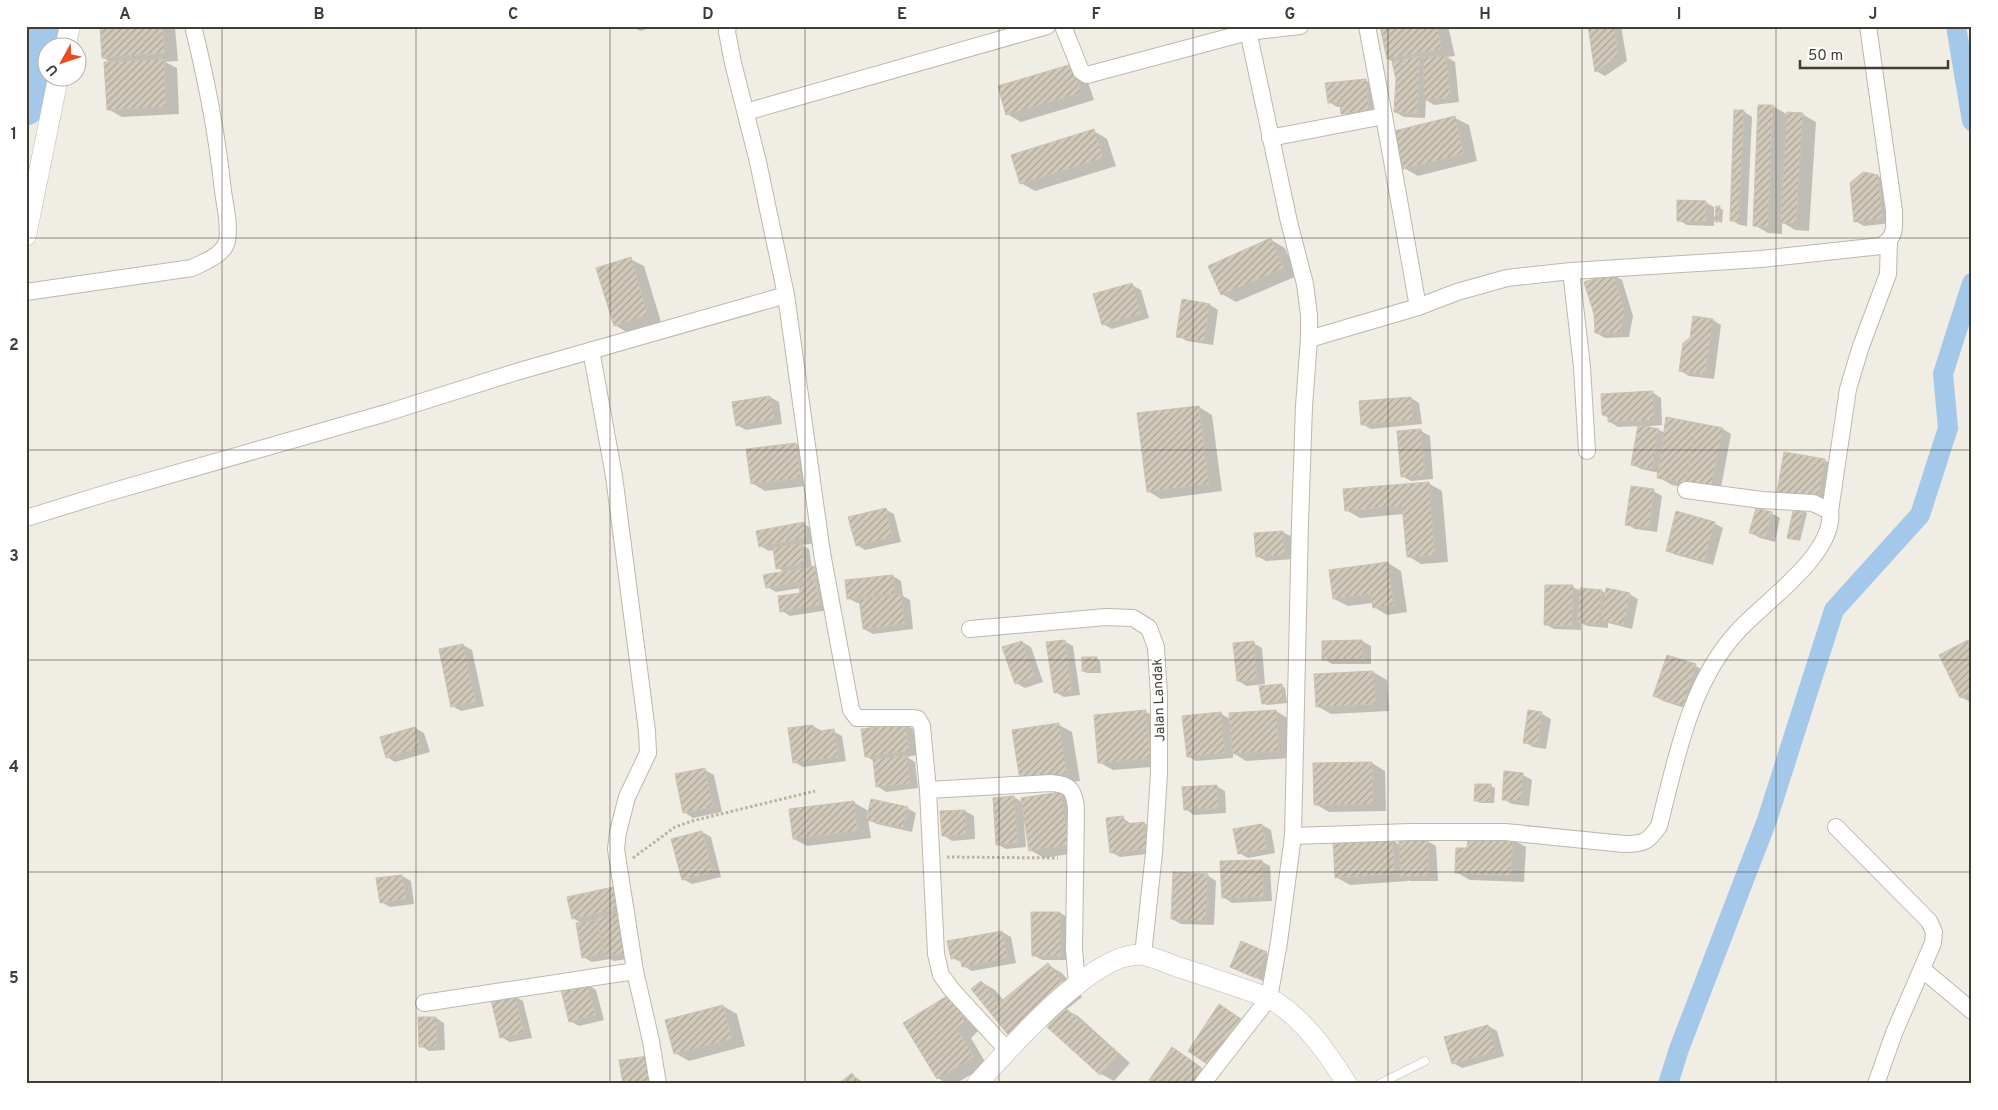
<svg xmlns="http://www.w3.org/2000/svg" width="1998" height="1110" font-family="Overpass,sans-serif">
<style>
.shadow{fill:#0003}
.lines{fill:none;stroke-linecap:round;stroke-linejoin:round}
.canal{stroke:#a3c8e9;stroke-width:20}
.river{stroke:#a3c8e9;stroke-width:35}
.building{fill:url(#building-hatch);stroke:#cbc2ae}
.service-casing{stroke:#beb8aa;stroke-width:9}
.minor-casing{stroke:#beb8aa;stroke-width:18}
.tertiary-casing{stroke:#beb8aa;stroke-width:21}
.path{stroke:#bbb299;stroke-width:3;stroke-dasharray:2.5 2.5;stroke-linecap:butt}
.service{stroke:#fff;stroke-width:8}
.minor{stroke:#fff;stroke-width:16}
.tertiary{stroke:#fff;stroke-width:20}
.grid{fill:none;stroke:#423d34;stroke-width:1;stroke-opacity:0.55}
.labels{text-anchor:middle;stroke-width:5;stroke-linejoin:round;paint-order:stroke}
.street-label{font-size:14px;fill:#423d34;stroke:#fff}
.neatline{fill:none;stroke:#423d34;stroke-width:2}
.grid-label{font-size:16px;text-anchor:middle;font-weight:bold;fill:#423d34}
</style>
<defs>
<pattern id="building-hatch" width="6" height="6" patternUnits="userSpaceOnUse" patternTransform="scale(1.25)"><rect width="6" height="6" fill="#d1c9ba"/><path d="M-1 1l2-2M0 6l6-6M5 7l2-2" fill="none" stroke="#aba498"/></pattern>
</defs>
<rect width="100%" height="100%" fill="#f0ede4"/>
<g class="shadow">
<path d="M101 26 175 27 178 61 165 62 177 68 179 114 122 117 108 109 113 63 103 58Z"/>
<path d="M632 26H657L640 31Z"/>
<path d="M1381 26H1448L1455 56 1447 57 1455 62 1459 102 1434 105 1426 100 1425 118 1404 117 1395 112 1397 79 1395 63 1388 59Z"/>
<path d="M1589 26H1621L1627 61 1605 76 1596 71Z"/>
<path d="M1085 73 1094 100 1021 122 1007 114 999 87Z"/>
<path d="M1365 80 1374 85 1377 116 1351 118 1343 113 1342 107H1337L1329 102Z"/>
<path d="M1759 106H1773L1788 115 1802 114 1816 122 1809 231 1795 230 1782 222V234L1768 233 1754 225Z"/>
<path d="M1743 111 1752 117 1747 226 1740 225 1731 220Z"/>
<path d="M1455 118 1469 125 1477 161 1418 176 1404 168Z"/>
<path d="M1094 131 1107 139 1116 166 1035 191 1021 183Z"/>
<path d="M1878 176 1887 181 1892 223 1864 226 1855 221Z"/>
<path d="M1705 202 1714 207V216L1716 217 1719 208 1723 210 1722 223 1714 220V226L1687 225 1678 220Z"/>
<path d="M1271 240 1285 248 1297 276 1236 302 1222 294Z"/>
<path d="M630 259 644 266 661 322 628 333 615 325Z"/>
<path d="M1613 275 1622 280 1633 316 1629 337 1605 338 1596 333Z"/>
<path d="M1132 285 1141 290 1149 318 1112 329 1103 324Z"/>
<path d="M1210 305 1218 310 1213 345 1187 341 1178 336Z"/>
<path d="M1713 320 1721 325 1714 379 1689 376 1681 371Z"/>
<path d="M1652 392 1661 398 1662 425 1642 427 1659 430 1665 433 1723 429 1731 434 1720 493 1672 485 1658 477 1659 473 1641 469 1632 464 1640 426 1618 427 1610 422 1609 418 1603 415Z"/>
<path d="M770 397 779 402 782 424 746 430 737 425Z"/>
<path d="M1411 398 1419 403 1422 424 1371 429 1362 424Z"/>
<path d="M1199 407 1212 415 1222 491 1161 499 1148 491Z"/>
<path d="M1421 431 1430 436 1433 479 1411 481 1402 476Z"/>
<path d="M796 444 809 452 814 485 765 491 752 483Z"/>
<path d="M1824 460 1833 465 1826 504 1787 496 1778 491Z"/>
<path d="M1428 483 1442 491 1448 562 1421 564 1408 556 1404 514 1360 518 1346 510Z"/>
<path d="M1653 491 1662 496 1657 532 1635 529 1627 524Z"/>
<path d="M885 509 894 514 901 542 865 550 857 545Z"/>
<path d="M1803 511 1807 513 1800 541 1792 539 1789 537Z"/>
<path d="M1771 513 1780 518 1775 542 1760 538 1751 533Z"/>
<path d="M1714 523 1723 528 1713 565 1676 555 1667 550Z"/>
<path d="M804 524 813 529 816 543 802 545 809 549 812 568 823 572 829 610 790 616 782 611 802 594 801 588 776 592 767 587 785 572 777 568 774 550 769 551 760 546Z"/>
<path d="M1283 532 1292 537 1293 559 1266 561 1257 556 1255 534Z"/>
<path d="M1388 563 1401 571 1407 612 1387 615 1374 607 1373 603 1348 606 1334 599Z"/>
<path d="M893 576 901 581 903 596 910 600 913 629 873 634 864 629 861 603H857L848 598Z"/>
<path d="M1573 587 1581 591H1602L1607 594H1629L1638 599 1632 629 1608 623V628L1587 626 1581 623V630L1554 629 1545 624Z"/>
<path d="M1064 641 1073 646 1080 695 1064 697 1055 692Z"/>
<path d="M1362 641 1371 646V664H1332L1324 659Z"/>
<path d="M1022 642 1031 647 1043 682 1025 688 1016 683Z"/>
<path d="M1968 642 1972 644V701L1970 702 1961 697Z"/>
<path d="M1253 643 1262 648 1265 684 1247 686 1238 681Z"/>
<path d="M463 645 472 650 484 706 461 711 452 706Z"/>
<path d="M1667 656 1696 666 1704 671 1691 710 1663 701 1655 696Z"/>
<path d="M1096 658 1100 661 1101 673H1087L1083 671Z"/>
<path d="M1373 672 1387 680 1389 711 1331 714 1317 706 1315 675Z"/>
<path d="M1281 685 1285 688 1287 703 1267 705 1263 703Z"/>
<path d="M1276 711 1289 719 1292 758 1246 761 1233 753V758L1196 761 1188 756 1220 713 1230 719Z"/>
<path d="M1146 712 1160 719 1164 766 1113 770 1099 762 1095 716Z"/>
<path d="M1529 712 1542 714 1551 719 1546 749 1533 747 1525 742Z"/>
<path d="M904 724 913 729 917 755 907 757 915 762 918 788 886 792 877 786 875 762 866 756Z"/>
<path d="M1059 725 1072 732 1080 781 1034 787Z"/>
<path d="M813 726 822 731H833L842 736 846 761 803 767 794 762 790 729Z"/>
<path d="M415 728 424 733 430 752 395 762 387 757Z"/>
<path d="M1372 763 1385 771 1386 811 1329 812 1315 804Z"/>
<path d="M705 770 714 775 722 812 693 818 684 812Z"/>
<path d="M1505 773 1523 775 1532 780 1529 806 1512 804 1503 799Z"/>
<path d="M1216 786 1225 791 1226 813 1194 815 1185 809Z"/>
<path d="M1491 786 1495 788 1494 803H1480L1476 800Z"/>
<path d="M1060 793 1074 801 1082 852 1044 858 1030 850 1026 823H1024L1026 847 1006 849 997 844 1014 797 1023 803Z"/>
<path d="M853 802 867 810 868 818 907 808 916 813 912 832 877 824 868 819 871 838 807 846 794 839Z"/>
<path d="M965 811 974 816 975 839 952 841 943 835Z"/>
<path d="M1122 818 1132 824 1144 823 1152 828 1155 853 1120 857 1111 852Z"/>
<path d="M1262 825 1271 830 1275 853 1248 858 1239 853Z"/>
<path d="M702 832 711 837 721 877 692 884 683 879Z"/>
<path d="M1512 839 1526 847 1524 882 1470 880 1456 872 1469 849Z"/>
<path d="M1392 840 1400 845 1427 841 1436 846 1438 881H1410L1407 880 1408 881 1350 885 1336 877Z"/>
<path d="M1261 861 1270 866 1272 901 1232 903 1223 897Z"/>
<path d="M1207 875 1216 881 1214 925 1181 924 1172 919Z"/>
<path d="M402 876 411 881 414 904 390 907 381 902Z"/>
<path d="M613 888 622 894 633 958 614 961 610 959 592 962 583 957 582 923 574 919Z"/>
<path d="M1033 913H1060L1069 918V960H1042L1033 955Z"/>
<path d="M1002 932 1011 937 1016 963 972 971 963 966V963L952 958Z"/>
<path d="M1242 943 1276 958 1265 982 1241 971Z"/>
<path d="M1048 965 1062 973 1082 997 1066 1010 1078 1016 1130 1063 1114 1081 1101 1074 1052 1021 1024 1044 981 982 995 990 1004 1001Z"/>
<path d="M587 984 596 990 604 1020 579 1026 570 1021Z"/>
<path d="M953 995 978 1031 971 1038 987 1065 955 1084H947L938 1078Z"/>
<path d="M514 996 523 1001 532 1038 510 1042 501 1037Z"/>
<path d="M723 1006 737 1014 745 1046 689 1061 675 1053 667 1021Z"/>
<path d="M436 1018 444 1023 445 1050 429 1051 421 1046Z"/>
<path d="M1488 1026 1497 1031 1504 1056 1462 1068 1453 1063Z"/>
<path d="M1180 1054 1207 1073 1204 1084H1156Z"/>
<path d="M852 1075 860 1080 864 1084H840Z"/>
</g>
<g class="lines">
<g class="canal">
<path d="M1956 26 1972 121"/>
<path d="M1668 1084 1679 1049 1767 820 1834 610 1920 515 1948 428 1943 374 1972 283"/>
</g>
<path class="river" d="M26 108 45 26"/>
</g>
<g class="building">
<path d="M100 26H162L165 53 102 58Z"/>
<path d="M1380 26H1437L1442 49 1387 59Z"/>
<path d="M1588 26H1614L1618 56 1595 72Z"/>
<path d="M1420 56 1417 114 1394 112 1396 79 1392 62Z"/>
<path d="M1446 56 1451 98 1424 100 1423 57Z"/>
<path d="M164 59 166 107 107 110 104 62Z"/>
<path d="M1072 64 1081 93 1006 115 998 86Z"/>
<path d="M1366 79 1369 111 1341 114 1340 102 1328 103 1325 83Z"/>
<path d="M1758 105H1773L1768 227 1753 226Z"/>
<path d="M1734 110H1744L1739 221H1730Z"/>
<path d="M1787 112 1803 113 1796 224 1780 223Z"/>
<path d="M1455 116 1464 154 1403 169 1394 131Z"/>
<path d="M1094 129 1103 158 1020 184 1011 155Z"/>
<path d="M1863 172 1878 175 1883 219 1854 222 1850 183Z"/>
<path d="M1677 200 1706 201V222L1677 221Z"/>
<path d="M1716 206H1720L1718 222H1715Z"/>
<path d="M1271 238 1284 268 1221 295 1208 266Z"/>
<path d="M631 257 648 315 614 326 596 268Z"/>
<path d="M1613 273 1625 311 1620 333H1595L1594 314 1584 282Z"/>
<path d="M1132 283 1141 314 1102 325 1093 294Z"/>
<path d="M1182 299 1210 304 1204 341 1176 337Z"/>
<path d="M1693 316 1713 319 1705 375 1679 371 1683 343 1690 338Z"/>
<path d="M1653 391 1654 420 1608 422V415H1602L1601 394Z"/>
<path d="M770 396 774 419 736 426 732 402Z"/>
<path d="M1411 397 1413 420 1361 425 1359 401Z"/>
<path d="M1199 406 1209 484 1147 492 1137 413Z"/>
<path d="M1666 417 1697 423 1685 483 1657 478Z"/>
<path d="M1697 423 1723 428 1711 488 1685 483Z"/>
<path d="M1638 425 1659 429 1652 469 1631 465Z"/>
<path d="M1421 429 1425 475 1401 477 1397 431Z"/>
<path d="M796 443 801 478 751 484 746 449Z"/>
<path d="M1784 452 1825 459 1818 500 1777 492Z"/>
<path d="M1429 482 1435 555 1407 557 1402 506 1345 511 1343 489Z"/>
<path d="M1631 486 1654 489 1649 528 1625 525Z"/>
<path d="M1794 507 1804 510 1796 540 1787 538Z"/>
<path d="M886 508 892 537 856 546 848 517Z"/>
<path d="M1756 508 1772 512 1766 537 1749 533Z"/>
<path d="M1676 511 1715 522 1704 561 1666 551Z"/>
<path d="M804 522 807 538 759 547 756 531Z"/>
<path d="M1283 531 1285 555 1256 557 1254 533Z"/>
<path d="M801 543 804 564 776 569 773 548Z"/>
<path d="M1388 562 1394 605 1373 608 1371 594 1333 599 1329 570Z"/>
<path d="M815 566 817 579 766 588 763 575Z"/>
<path d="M893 575 895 594 847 599 845 580Z"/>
<path d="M816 581 820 605 780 612 778 596 800 593 799 584Z"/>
<path d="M1545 585H1573L1572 626 1544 625Z"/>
<path d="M1580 588 1602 590 1599 624 1577 622Z"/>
<path d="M1606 588 1630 593 1624 625 1600 620Z"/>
<path d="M901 594 905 624 863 629 859 599Z"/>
<path d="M1065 640 1072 690 1054 693 1046 642Z"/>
<path d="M1362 640 1363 659 1322 660V641Z"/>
<path d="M1968 640 1972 648V692L1960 698 1939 655Z"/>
<path d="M1022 641 1035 677 1015 684 1002 647Z"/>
<path d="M1254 641 1257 680 1237 681 1233 643Z"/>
<path d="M463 644 476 702 451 707 439 649Z"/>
<path d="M1667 655 1696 664 1683 706 1653 696Z"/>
<rect x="1082" y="657" width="15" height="14"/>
<path d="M1373 671 1376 704 1316 707 1314 674Z"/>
<path d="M1282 684 1283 701 1262 704 1259 686Z"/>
<path d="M1146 710 1151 759 1098 763 1094 715Z"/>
<path d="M1276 710 1279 751 1232 754 1229 713Z"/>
<path d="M1528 710 1542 712 1538 745 1523 743Z"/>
<path d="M1221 712 1225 753 1187 757 1182 716Z"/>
<path d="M905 723 909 751 865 757 861 729Z"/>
<path d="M1059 723 1067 774 1020 780 1012 730Z"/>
<path d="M813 725 814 732 834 729 838 757 793 763 788 728Z"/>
<path d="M415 727 421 747 386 758 380 737Z"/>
<path d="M907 755 910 784 876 787 873 759Z"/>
<path d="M1372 762 1373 804 1314 805 1313 763Z"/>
<path d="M705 768 713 807 683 813 675 774Z"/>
<path d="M1504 771 1523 773 1521 801 1502 800Z"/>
<path d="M1475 784H1491L1490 802 1474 801Z"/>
<path d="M1217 785 1218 808 1184 810 1182 787Z"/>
<path d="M1061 792 1069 845 1029 851 1021 798Z"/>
<path d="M1014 796 1018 843 996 845 993 798Z"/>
<path d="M871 799 908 807 903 828 866 820Z"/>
<path d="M854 801 858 831 793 839 789 809Z"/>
<path d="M965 810 966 835 942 836 940 811Z"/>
<path d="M1123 816 1126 824 1144 822 1147 849 1110 853 1106 818Z"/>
<path d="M1262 824 1267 849 1238 854 1233 829Z"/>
<path d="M702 831 713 872 682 880 671 839Z"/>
<path d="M1468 836 1513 838 1511 876 1455 873 1456 848H1467Z"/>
<path d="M1392 839 1395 874 1335 878 1333 842Z"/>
<path d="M1399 840H1428L1429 876 1400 877Z"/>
<path d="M1262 860 1264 897 1222 898 1220 861Z"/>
<path d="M1173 872 1208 874 1206 921 1171 919Z"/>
<path d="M402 875 406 899 380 903 376 878Z"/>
<path d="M613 887 618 909 572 919 567 897Z"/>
<path d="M1031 912H1060L1061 956H1032Z"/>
<path d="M617 913 625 953 605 957 597 917Z"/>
<path d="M597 920 603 954 582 958 576 923Z"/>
<path d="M1002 931 1008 958 962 967 960 957 951 959 947 941Z"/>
<path d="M1241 941 1267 952 1256 978 1230 967Z"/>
<path d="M1048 963 1069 989 1010 1037 971 989 981 981 999 1003Z"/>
<path d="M587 983 596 1015 569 1022 561 990Z"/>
<path d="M952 993 965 1014 963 1018 965 1023 958 1030 974 1057 937 1079 903 1023Z"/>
<path d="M515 994 524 1033 500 1038 491 1000Z"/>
<path d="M1219 1004 1241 1019 1210 1066 1188 1051Z"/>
<path d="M723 1005 732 1039 674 1054 665 1020Z"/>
<path d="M1064 1007 1118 1054 1100 1075 1047 1027Z"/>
<path d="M418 1017H436L437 1046 419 1047Z"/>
<path d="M1488 1025 1496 1052 1452 1064 1444 1037Z"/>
<path d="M1172 1047 1202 1068 1192 1084H1154L1149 1080Z"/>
<path d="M649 1056 653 1084H623L619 1060Z"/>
<path d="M852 1073 860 1084H838Z"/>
</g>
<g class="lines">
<g class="service-casing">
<path id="service" d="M1379 1084 1425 1061"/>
</g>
<g class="minor-casing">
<g id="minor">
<path d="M728 26 727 32 733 63 758 162 786 295 822 553 851 710 857 718H912L918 719 922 726 928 790 936 954 941 975 952 990 1008 1051"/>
<path d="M1063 26 1081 71 1087 75 1248 32 1300 26"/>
<path d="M746 112 1047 26"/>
<path d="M1384 116 1418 307"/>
<path d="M1270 138 1384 116 1367 26"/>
<path d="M1571 271 1582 367 1587 451"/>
<path d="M26 292 192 268C204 262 224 255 227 241 230 225 225 206 223 191 217 134 207 82 193 26"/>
<path d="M1309 339 1418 307 1457 292 1507 278 1571 271 1761 259 1881 246C1897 236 1894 228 1894 211L1868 26"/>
<path d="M591 350 614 476 647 731 648 753 627 797 618 832 616 849 635 971 651 1041 658 1084"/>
<path d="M1830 511 1848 389 1861 346 1888 274 1889 241"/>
<path d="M26 518 107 493 386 413 516 372 786 295"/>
<path d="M970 629 1106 617 1133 618 1149 628 1156 647 1159 695V773L1154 853 1143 955"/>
<path d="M928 790 1051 783C1070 784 1074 790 1076 808L1074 949 1077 983"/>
<path d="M1836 827 1929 921 1934 932 1933 943 1894 1033 1876 1084"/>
<path d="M1293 836 1411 832H1505L1624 844C1644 844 1648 842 1659 826 1676 760 1690 682 1738 631 1764 602 1836 554 1830 511L1813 503 1762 500 1686 490"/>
<path d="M1922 969 1972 1011"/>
<path d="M424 1003 635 971"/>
<path d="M1202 1084 1269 998 1279 942 1293 836 1300 523 1304 406 1309 339V315L1305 284 1289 222 1247 26"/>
</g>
</g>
<g class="tertiary-casing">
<g id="tertiary">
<path d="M65 48 70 26"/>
<path d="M26 236 58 78"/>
<path d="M977 1084C1008 1050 1095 949 1142 955 1154 957 1167 963 1178 967 1209 977 1239 987 1269 998 1302 1016 1327 1052 1347 1084"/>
</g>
</g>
<g class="path">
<path d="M947 857 1058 858"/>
<path d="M633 858 675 827 692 821 815 791"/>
</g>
<use href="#service" class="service"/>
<use href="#minor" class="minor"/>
<use href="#tertiary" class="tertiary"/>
</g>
<path class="grid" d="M222 26V1084M416 26V1084M610 26V1084M805 26V1084M999 26V1084M1193 26V1084M1388 26V1084M1582 26V1084M1776 26V1084M26 238H1972M26 450H1972M26 660H1972M26 872H1972"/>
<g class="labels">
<g class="street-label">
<text transform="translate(1158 700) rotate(-92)" y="5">Jalan Landak</text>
</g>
</g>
<rect width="1998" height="1110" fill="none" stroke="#ffffff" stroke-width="55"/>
<g transform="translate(62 62) rotate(230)"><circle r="24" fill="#ffffff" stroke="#b3b1ae"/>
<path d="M0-4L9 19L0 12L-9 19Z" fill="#e84e22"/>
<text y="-8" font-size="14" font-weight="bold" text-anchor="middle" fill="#423d34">U</text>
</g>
<path d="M1800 60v8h148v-8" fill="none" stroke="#423d34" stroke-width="2.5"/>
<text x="1808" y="60" font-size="15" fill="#423d34" stroke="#ffffff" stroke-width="4" paint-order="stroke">50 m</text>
<rect x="28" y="28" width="1942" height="1054" class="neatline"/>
<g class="grid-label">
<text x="125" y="19">A</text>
<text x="319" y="19">B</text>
<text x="513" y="19">C</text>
<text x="708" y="19">D</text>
<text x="902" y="19">E</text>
<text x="1096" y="19">F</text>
<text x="1290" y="19">G</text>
<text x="1485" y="19">H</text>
<text x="1679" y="19">I</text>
<text x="1873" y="19">J</text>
<text x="14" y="139">1</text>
<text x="14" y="350">2</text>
<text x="14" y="561">3</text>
<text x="14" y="772">4</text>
<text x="14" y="983">5</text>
</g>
</svg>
